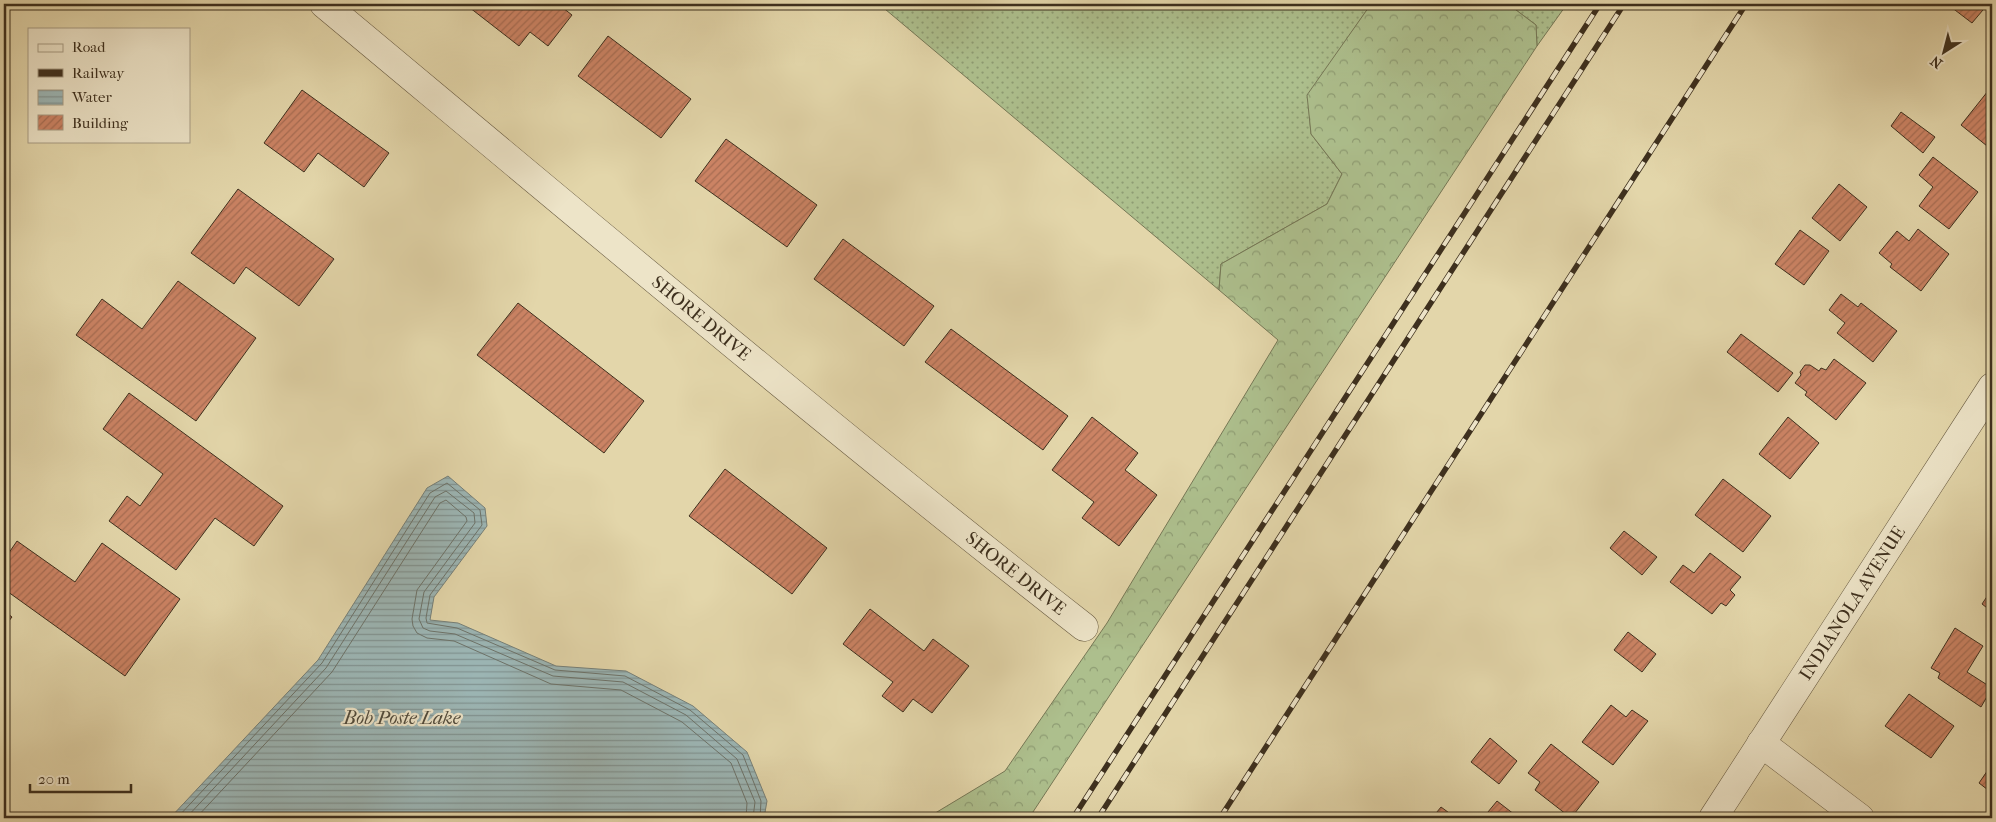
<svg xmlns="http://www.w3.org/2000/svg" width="1996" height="822" font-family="'IM FELL French Canon',serif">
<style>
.grass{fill:url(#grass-dots);stroke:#767856}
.forest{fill:url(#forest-crowns);stroke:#767856}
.water{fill:url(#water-rules);stroke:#768079}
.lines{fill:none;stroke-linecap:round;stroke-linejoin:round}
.shore{stroke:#6d736a;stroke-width:1}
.building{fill:url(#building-hatch);stroke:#3e301e}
.minor-casing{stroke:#675a41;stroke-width:29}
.minor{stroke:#ede4c8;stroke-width:28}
.rail-casing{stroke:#3e301e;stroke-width:5.5}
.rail{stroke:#ede4c8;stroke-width:4;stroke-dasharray:11;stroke-linecap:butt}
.labels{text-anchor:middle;stroke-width:4.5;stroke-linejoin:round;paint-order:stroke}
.street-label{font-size:18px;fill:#3e301e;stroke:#ede4c8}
.water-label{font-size:19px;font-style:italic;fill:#514b3c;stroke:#ede4c8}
</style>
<defs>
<pattern id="grass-dots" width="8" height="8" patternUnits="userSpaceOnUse" patternTransform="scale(1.25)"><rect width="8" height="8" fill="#adbf8d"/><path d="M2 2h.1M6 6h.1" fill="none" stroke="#8e9c73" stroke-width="1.8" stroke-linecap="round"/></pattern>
<pattern id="forest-crowns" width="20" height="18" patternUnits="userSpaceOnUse" patternTransform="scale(1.25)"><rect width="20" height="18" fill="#adbf8d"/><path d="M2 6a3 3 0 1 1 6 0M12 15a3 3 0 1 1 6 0" fill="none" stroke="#8e9c73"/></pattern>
<pattern id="water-rules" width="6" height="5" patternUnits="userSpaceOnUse" patternTransform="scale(1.25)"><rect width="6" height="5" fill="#9cb6b5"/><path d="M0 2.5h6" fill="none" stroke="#819493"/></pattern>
<pattern id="building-hatch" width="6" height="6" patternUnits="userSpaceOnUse" patternTransform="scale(1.25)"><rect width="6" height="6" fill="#cb8364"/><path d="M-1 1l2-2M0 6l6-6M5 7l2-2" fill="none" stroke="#a66c52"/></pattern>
</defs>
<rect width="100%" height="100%" fill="#e3d6aa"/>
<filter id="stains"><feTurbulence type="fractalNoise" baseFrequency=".004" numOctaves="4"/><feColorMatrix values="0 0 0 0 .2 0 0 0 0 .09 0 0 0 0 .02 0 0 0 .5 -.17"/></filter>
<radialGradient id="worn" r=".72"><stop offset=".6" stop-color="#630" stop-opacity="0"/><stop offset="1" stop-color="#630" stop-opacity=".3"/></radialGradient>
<g class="grass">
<path d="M879 4H1371L1308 96 1311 134 1342 174 1327 204 1221 264 1219 290Z"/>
<path d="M1508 4H1567L1537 46 1536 25Z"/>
</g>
<path class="forest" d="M1371 4H1508L1536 25 1537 46 1029 818H927L1005 771 1107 623 1278 340 1219 290 1221 264 1327 204 1342 174 1311 134 1307 95Z"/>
<path class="water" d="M448 476 485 508 487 526 434 597 430 620 458 623 556 666 626 671 693 706 747 752 767 801 764 818H170L318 660 427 488Z"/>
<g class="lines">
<g class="shore">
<path d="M177 818 322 663 430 493 447 483 480 510 482 525 430 595 426 618 427 623 457 628 555 670 625 676 690 710 743 755 761 801 760 818"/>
<path d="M186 818 326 668 435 497 446 491 474 513 475 523 424 592 419 619 423 628 430 631 455 634 553 676 623 682 686 715 737 759 755 802 753 818"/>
<path d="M196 818 332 672 440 503 446 500 466 517 467 521 417 590 412 619 413 626 417 633 427 638 454 641 551 684 621 690 682 722 731 763 747 803 746 818"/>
</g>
</g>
<g class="building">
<path d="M465 4H558L572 15 548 46 530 32 519 46Z"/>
<path d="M1954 4H1988L1972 23 1951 7Z"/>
<path d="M608 36 691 99 661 138 578 76Z"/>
<path d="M302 90 389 153 364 187 318 153 304 172 264 143Z"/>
<path d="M1988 91 1992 94V150L1961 125Z"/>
<path d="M1901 112 1935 137 1923 153 1891 126Z"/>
<path d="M726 139 817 205 787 247 695 181Z"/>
<path d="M1933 157 1978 192 1949 229 1919 206 1933 187 1919 175Z"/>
<path d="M1839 184 1867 207 1840 241 1812 218Z"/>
<path d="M238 189 334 259 299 306 246 267 234 284 191 253Z"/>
<path d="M1918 229 1949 254 1921 291 1890 267 1892 264 1879 253 1897 231 1909 241Z"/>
<path d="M1800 230 1829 251 1804 285 1775 264Z"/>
<path d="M843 239 934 306 904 346 814 279Z"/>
<path d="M178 281 256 338 196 421 76 335 102 299 142 329Z"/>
<path d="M1841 294 1858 307 1861 303 1897 331 1873 362 1837 333 1845 323 1829 310Z"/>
<path d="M518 303 644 401 604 453 477 355Z"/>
<path d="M951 329 1068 416 1043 450 925 362Z"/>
<path d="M1741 334 1793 373 1778 392 1727 352Z"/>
<path d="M1834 359 1866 383 1836 420 1805 395 1807 392 1795 383 1801 375 1800 372 1805 365H1810L1819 371 1821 368 1826 370Z"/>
<path d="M129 393 283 506 254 546 215 518 176 570 109 521 127 496 140 506 163 474 103 429Z"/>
<path d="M1092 417 1138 453 1125 470 1157 495 1119 546 1082 518 1094 502 1052 470Z"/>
<path d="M1788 417 1819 443 1790 479 1759 454Z"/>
<path d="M725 469 827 548 792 594 689 516Z"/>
<path d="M1723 479 1771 516 1743 552 1695 515Z"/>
<path d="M1624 531 1657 557 1642 575 1610 548Z"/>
<path d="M17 541 75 582 102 543 180 599 125 676 4 589V560Z"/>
<path d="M1710 553 1741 577 1730 590 1735 595 1726 606 1721 603 1712 614 1670 582 1683 565 1694 573Z"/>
<path d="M1992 589V617L1989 615 1991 611 1982 604Z"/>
<path d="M870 609 924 651 933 639 969 666 932 713 913 699 903 712 882 696 893 682 843 644Z"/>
<path d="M4 611 12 617 4 627Z"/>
<path d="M1955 628 1983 646 1967 672 1992 688 1981 707 1938 678 1940 673 1931 668Z"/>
<path d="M1628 632 1656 654 1642 672 1614 650Z"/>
<path d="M1909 694 1954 726 1931 758 1885 726Z"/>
<path d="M1611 705 1626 717 1632 710 1648 721 1613 765 1582 742Z"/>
<path d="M1490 738 1517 761 1499 784 1471 762Z"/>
<path d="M1551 744 1599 782 1571 818 1535 790 1540 782 1528 773Z"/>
<path d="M1992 764V793L1979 783Z"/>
<path d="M1497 801 1519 818H1483Z"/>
<path d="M1441 807 1456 818H1432Z"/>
</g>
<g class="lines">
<g class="minor-casing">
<g id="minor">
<path id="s1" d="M324 4C576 214 826 425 1084 627"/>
<path d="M1761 743 1860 818"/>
<path id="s2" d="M1713 818 1992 387"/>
</g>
</g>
<use href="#minor" class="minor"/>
<g class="rail-casing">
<g id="rail">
<path d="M1073 818 1600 4"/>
<path d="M1098 818 1624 4"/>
<path d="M1220 818 1746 4"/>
</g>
</g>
<use href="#rail" class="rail"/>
</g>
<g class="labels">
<g class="street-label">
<text dy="6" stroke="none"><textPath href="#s1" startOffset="491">SHORE DRIVE</textPath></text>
<text dy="6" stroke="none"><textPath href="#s1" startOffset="896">SHORE DRIVE</textPath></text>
<text dy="6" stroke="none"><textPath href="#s2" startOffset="256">INDIANOLA AVENUE</textPath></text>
</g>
<g class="water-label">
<text x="402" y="724">Bob Poste Lake</text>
</g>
</g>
<rect width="1996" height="822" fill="none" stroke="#e3d6aa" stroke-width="20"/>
<rect x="5" y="5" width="1986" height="812" fill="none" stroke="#3e301e" stroke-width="2.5"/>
<rect x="10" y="10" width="1976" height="802" fill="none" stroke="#3e301e"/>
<rect x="28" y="28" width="162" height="115" fill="#ede4c8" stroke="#a79c84"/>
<rect x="38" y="44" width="25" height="8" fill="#ede4c8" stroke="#a79c84"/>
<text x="72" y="52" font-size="15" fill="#3e301e">Road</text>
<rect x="38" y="69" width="25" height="8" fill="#3e301e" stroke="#a79c84"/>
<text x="72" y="78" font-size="15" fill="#3e301e">Railway</text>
<rect x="38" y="90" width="25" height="15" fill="url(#water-rules)" stroke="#a79c84"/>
<text x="72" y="102" font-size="15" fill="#3e301e">Water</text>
<rect x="38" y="115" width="25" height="15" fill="url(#building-hatch)" stroke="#a79c84"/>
<text x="72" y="128" font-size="15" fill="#3e301e">Building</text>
<g transform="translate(1944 52) rotate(216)" stroke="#ede4c8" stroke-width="4" paint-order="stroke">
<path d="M0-4L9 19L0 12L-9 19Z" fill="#3e301e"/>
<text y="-8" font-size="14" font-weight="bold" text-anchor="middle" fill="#3e301e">N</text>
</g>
<path d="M30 784v8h101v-8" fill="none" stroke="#3e301e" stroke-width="2.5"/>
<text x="38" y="784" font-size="15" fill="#3e301e" stroke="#ede4c8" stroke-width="4" paint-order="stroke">20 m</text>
<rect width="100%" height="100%" filter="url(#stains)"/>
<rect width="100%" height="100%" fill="url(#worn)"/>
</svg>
